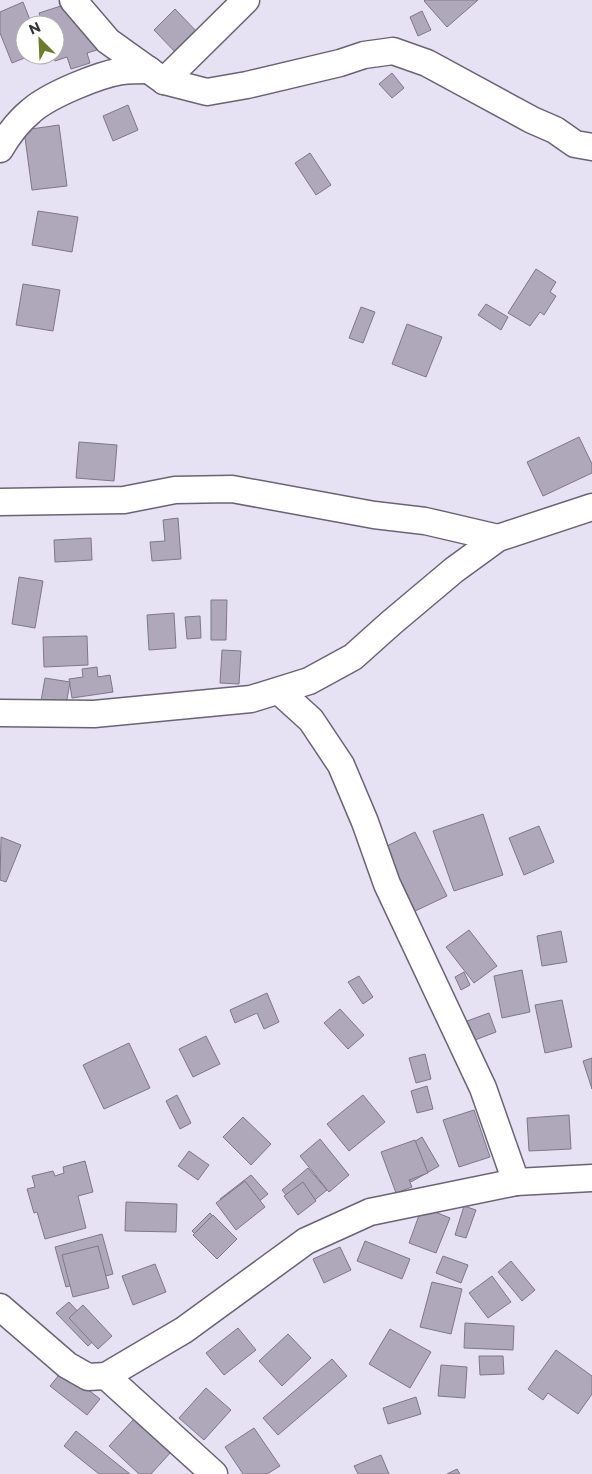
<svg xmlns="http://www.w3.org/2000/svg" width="592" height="1474" font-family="Montserrat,sans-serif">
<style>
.building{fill:#aea8ba;stroke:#7d7889}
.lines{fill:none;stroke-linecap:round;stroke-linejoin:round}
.minor-casing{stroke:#696475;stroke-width:29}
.minor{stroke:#fff;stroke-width:26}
</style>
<rect width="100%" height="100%" fill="#e7e1f4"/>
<g class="building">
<path d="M425 0H478L447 27 424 1Z"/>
<path d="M23 2 32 25H25V55H32L12 63 0 33V12Z"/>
<path d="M67 4 73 22 87 18 97 50 87 53 90 63 71 69 67 57 55 61 53 55H55V25H43L39 13Z"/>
<path d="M175 9 201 36 179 56 154 30Z"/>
<path d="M422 11 431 30 418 36 410 17Z"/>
<path d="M392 73 404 88 392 98 379 84Z"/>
<path d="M128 105 138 130 113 141 103 116Z"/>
<path d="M59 125 67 186 32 190 24 130Z"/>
<path d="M310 153 331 185 316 195 295 163Z"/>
<path d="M38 211 78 217 72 252 32 245Z"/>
<path d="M536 269 556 282 550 292 556 296 544 315 540 312 530 326 508 313Z"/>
<path d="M23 284 60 290 53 331 16 325Z"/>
<path d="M486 304 508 317 501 330 478 315Z"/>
<path d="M361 307 375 312 363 343 349 338Z"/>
<path d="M407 324 442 337 426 377 392 364Z"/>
<path d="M579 437 592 464V473L543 496 527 462Z"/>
<path d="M79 442 117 445 114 481 76 478Z"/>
<path d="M178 518 181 559 152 561 150 542 165 541 163 520Z"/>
<path d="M91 538 92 560 55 562 54 540Z"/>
<path d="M19 577 43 581 35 628 12 624Z"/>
<path d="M211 600H227L226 640H211Z"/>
<path d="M174 613 176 648 149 650 147 615Z"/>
<path d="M200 616 201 638 187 639 185 617Z"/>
<path d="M87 636 88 665 44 667 43 637Z"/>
<path d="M222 650 241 651 239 684 220 683Z"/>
<path d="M97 667 98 677 110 675 113 692 72 698 69 679 83 677 82 669Z"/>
<path d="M45 678 70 682 66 705 41 701Z"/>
<path d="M483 814 503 875 454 891 433 831Z"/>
<path d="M539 826 554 862 524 875 509 838Z"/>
<path d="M415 832 447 896 413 912 381 849Z"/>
<path d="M1 837 21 845 6 882 0 880Z"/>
<path d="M469 930 497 966 474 983 446 947Z"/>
<path d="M561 931 567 962 542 966 537 936Z"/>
<path d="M522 970 530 1012 502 1018 494 976Z"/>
<path d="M464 972 470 985 461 990 455 977Z"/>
<path d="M359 976 373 997 363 1004 348 982Z"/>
<path d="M267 993 279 1022 264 1029 257 1013 235 1023 230 1010Z"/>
<path d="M562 1000 572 1047 545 1053 535 1005Z"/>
<path d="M340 1009 364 1035 348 1049 324 1023Z"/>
<path d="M489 1013 496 1032 475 1040 467 1021Z"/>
<path d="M206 1036 220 1064 193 1077 179 1049Z"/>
<path d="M129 1043 150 1088 104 1109 83 1065Z"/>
<path d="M425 1054 431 1079 416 1083 409 1058Z"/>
<path d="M592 1058V1089L583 1061Z"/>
<path d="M427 1086 433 1109 417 1113 411 1091Z"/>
<path d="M177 1095 191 1123 180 1129 166 1101Z"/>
<path d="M363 1095 385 1122 349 1151 327 1124Z"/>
<path d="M474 1110 490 1157 459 1167 443 1120Z"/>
<path d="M569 1115 571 1149 529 1151 527 1118Z"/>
<path d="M243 1117 271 1144 251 1165 223 1137Z"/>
<path d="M422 1137 439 1166 411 1182 394 1154Z"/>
<path d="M320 1139 349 1175 329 1192 300 1156Z"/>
<path d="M415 1140 428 1173 409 1180 412 1187 396 1193 381 1152Z"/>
<path d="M189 1151 209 1165 198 1180 178 1166Z"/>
<path d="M85 1161 93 1192 78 1196 86 1228 45 1239 37 1212 34 1213 27 1189 35 1187 32 1176 53 1171 55 1176 64 1173 63 1167Z"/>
<path d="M308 1168 327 1190 300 1212 282 1190Z"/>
<path d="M251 1175 268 1194 236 1220 220 1199Z"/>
<path d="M245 1181 265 1207 236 1230 216 1203Z"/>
<path d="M303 1182 316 1201 298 1215 284 1196Z"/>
<path d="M126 1202 177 1204 176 1232 125 1231Z"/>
<path d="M464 1206 476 1210 466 1238 455 1235Z"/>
<path d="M422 1207 450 1218 436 1253 409 1243Z"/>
<path d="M210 1213 232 1235 214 1253 192 1231Z"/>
<path d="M213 1215 237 1239 217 1259 193 1235Z"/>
<path d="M102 1234 113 1274 66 1287 55 1247Z"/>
<path d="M365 1241 410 1259 402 1279 357 1261Z"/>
<path d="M98 1246 109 1288 73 1297 62 1255Z"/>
<path d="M340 1247 351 1270 324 1283 313 1259Z"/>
<path d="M443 1256 468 1265 461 1283 436 1273Z"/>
<path d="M511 1261 535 1290 522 1301 498 1272Z"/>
<path d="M155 1264 166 1292 133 1305 122 1276Z"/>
<path d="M492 1276 511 1302 488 1318 469 1293Z"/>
<path d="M432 1282 462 1289 451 1334 420 1327Z"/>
<path d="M69 1302 100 1335 88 1346 56 1313Z"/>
<path d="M83 1305 112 1336 98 1349 69 1318Z"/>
<path d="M465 1323 514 1326 513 1350 464 1348Z"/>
<path d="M238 1328 256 1350 224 1375 206 1353Z"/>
<path d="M390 1329 431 1352 410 1388 369 1364Z"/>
<path d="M288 1334 311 1358 282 1386 259 1361Z"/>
<path d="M556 1350 592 1376V1394L578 1414 548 1393 543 1400 528 1389Z"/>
<path d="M479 1356H503L504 1374 480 1375Z"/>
<path d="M332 1359 347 1376 278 1435 263 1418Z"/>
<path d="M441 1365 467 1367 465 1398 438 1396Z"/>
<path d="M63 1370 100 1399 87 1415 50 1386Z"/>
<path d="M206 1388 231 1410 204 1440 179 1418Z"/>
<path d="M416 1397 421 1414 388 1424 383 1408Z"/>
<path d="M134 1419 171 1452 151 1474H139L109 1446Z"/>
<path d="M254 1428 280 1466 267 1474H243L225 1447Z"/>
<path d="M76 1431 130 1474H99L64 1446Z"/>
<path d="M381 1455 389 1474H358L354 1466Z"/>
<path d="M457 1469 460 1474H447Z"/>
</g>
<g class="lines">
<g class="minor-casing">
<g id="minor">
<path d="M73 0 108 41 164 81 207 92 247 85 340 63 364 55 393 51 427 63 532 120 555 130 575 144 592 147"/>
<path d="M164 81 246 0"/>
<path d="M0 149C8 135 19 121 31 111 49 95 98 75 122 71 130 70 140 70 149 70"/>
<path d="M0 502 124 500 175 490 232 489 374 515 425 521 498 538"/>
<path d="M279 691 311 720 341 765 365 822 387 884 483 1088 516 1182"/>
<path d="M0 713 94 714 251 699 309 681 353 657 391 623 454 570 498 538 592 507"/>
<path d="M0 1307 67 1365 88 1377 106 1376 184 1330 306 1241 370 1212 516 1182 592 1178"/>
<path d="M106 1376 214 1474"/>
</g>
</g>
<use href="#minor" class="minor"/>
</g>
<g transform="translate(40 40) rotate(336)"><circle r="24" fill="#ffffff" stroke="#afaeb1"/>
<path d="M0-4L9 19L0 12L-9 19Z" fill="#6b7d2c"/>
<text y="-8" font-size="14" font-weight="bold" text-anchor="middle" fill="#36343b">N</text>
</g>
</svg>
